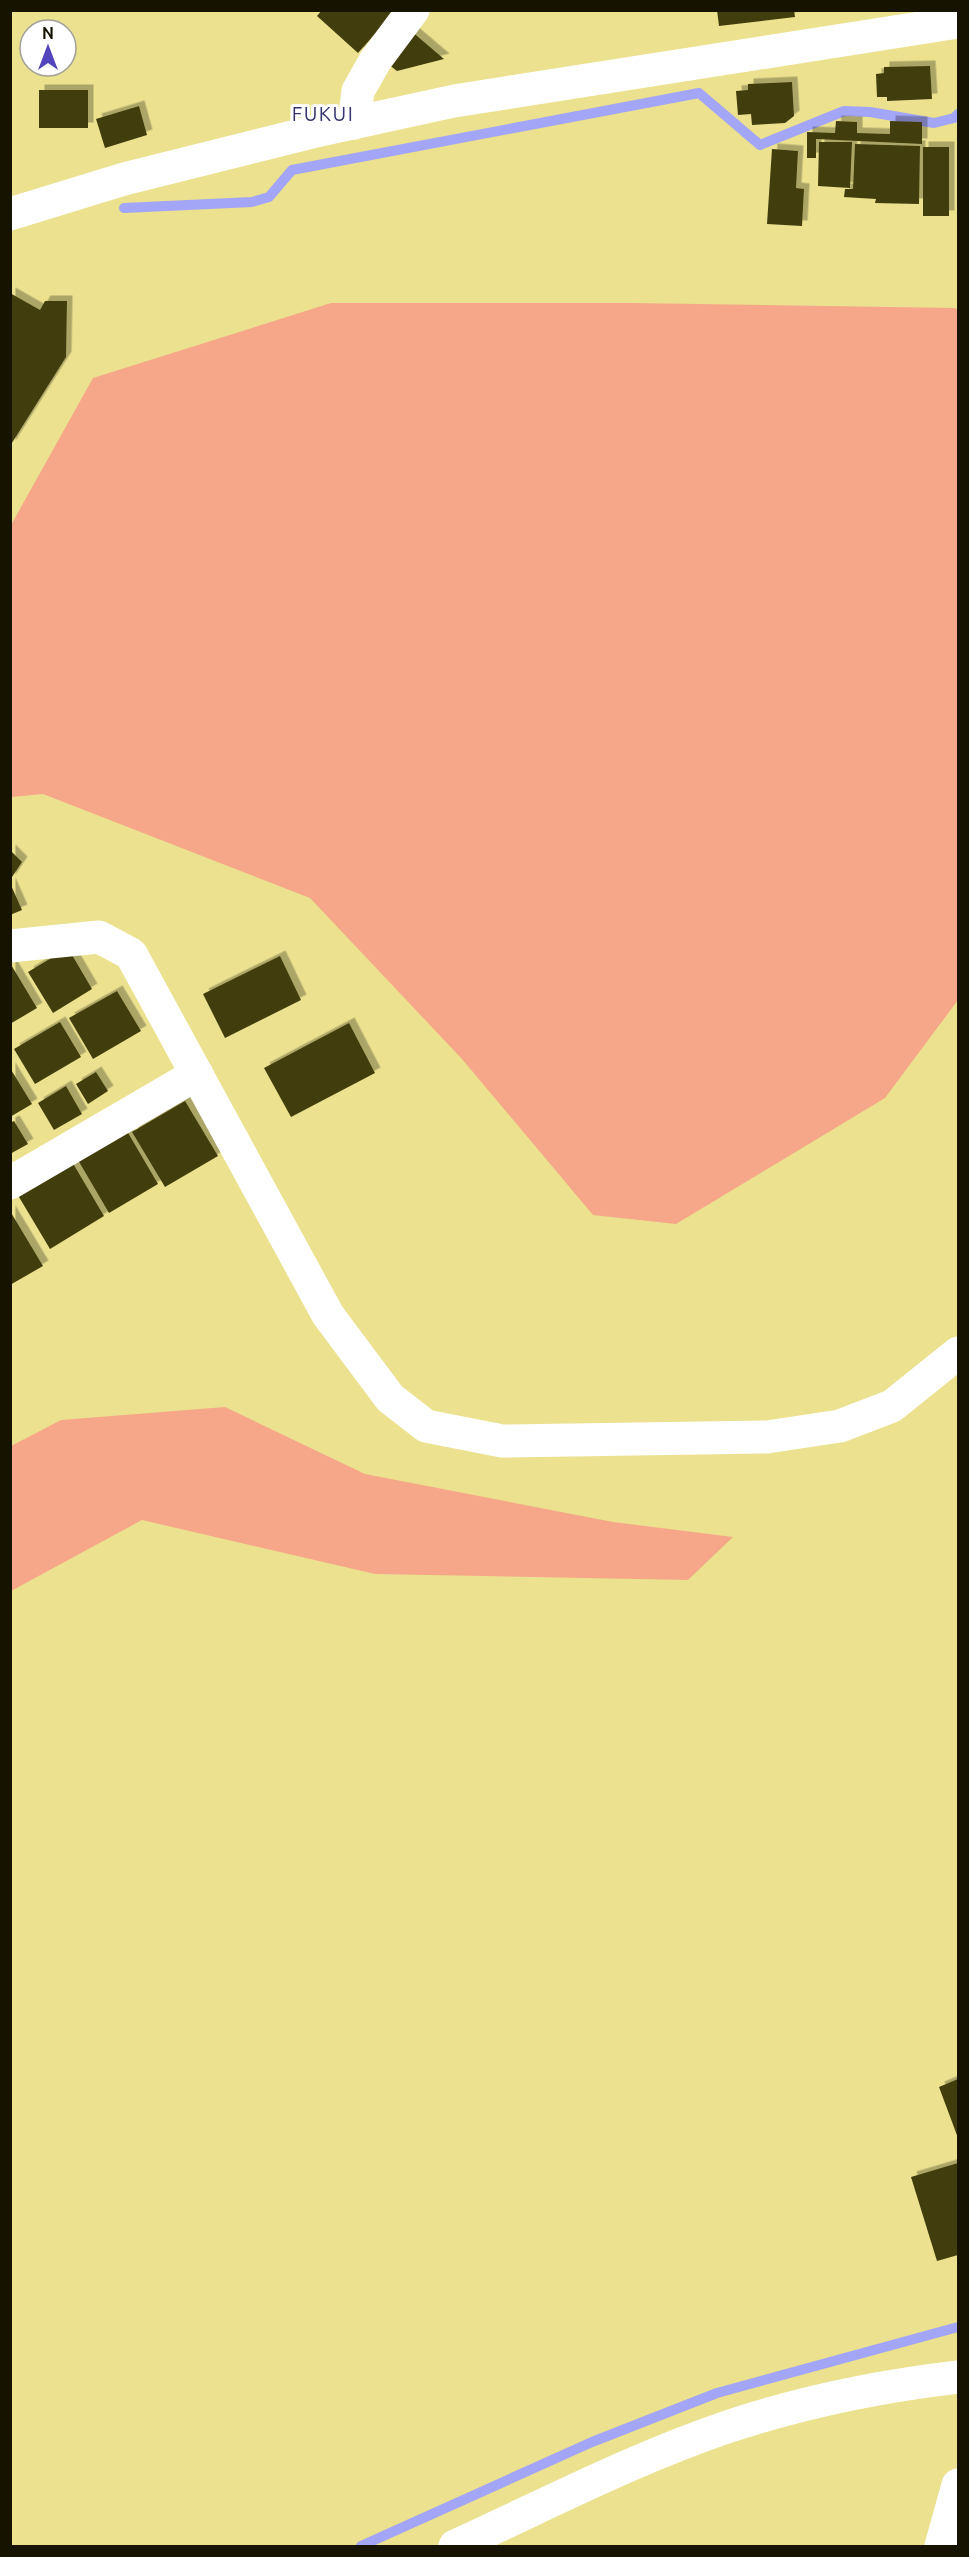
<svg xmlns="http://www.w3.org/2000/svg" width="969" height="2557" font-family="Ubuntu,sans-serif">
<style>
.green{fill:#f6a789}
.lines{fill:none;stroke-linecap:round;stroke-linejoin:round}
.stream{stroke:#a3a5f7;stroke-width:10}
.building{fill:#423d10;filter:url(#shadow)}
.minor{stroke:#fff;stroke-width:33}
.tertiary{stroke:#fff;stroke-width:33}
.labels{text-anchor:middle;stroke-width:6;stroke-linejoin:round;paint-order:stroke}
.quarter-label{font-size:20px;letter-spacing:1.5px;fill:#373570;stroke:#fff}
</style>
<defs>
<filter id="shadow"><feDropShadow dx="5.5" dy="-5.5" stdDeviation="0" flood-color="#0004"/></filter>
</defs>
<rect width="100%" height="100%" fill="#ebe18e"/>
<g class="green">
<path d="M331 303H632L955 308 958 310V1000L885 1098 676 1224 593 1215 462 1059 310 898 43 794 11 797V525L93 378Z"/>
<path d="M225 1407 365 1474 613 1522 733 1537 688 1580 375 1574 142 1520 11 1591V1446L61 1420Z"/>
</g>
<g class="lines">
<g class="stream">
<path d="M124 208 252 202 269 197 292 170 699 93 760 145 844 111 870 112 934 123 954 118 958 114"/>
<path d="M361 2546 592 2442 717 2393 958 2327"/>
</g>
</g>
<g class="building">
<path d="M322 10H396L358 53 317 16Z"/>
<path d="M717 10H794L795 17 719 26Z"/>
<path d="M410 30 444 59 397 71 384 61Z"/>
<path d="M930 66 932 99 887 101V97H877L876 74 884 73V67Z"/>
<path d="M792 82 794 116 785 123 752 125 751 114 738 115 736 91 748 90V84Z"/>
<rect x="39" y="90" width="49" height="38"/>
<path d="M139 106 147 135 105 148 96 119Z"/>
<path d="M836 121 857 122V133L890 134V121L922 122V144L816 139V158H807V132L835 133Z"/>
<path d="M819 142H852L850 188 818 186Z"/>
<path d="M855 144 920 146 919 204 875 203 876 199 844 197 845 189H853Z"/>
<rect x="923" y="147" width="26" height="69"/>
<path d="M772 149 798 151 796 188 804 189 802 226 767 224Z"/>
<path d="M10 293 40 310 45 301H67L66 357 10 446Z"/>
<path d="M10 850 22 862 10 880Z"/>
<path d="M10 883 22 910 10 915Z"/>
<path d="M68 948 92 989 53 1013 28 972Z"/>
<path d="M280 956 301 1000 225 1038 203 994Z"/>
<path d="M10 963 37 1008 10 1024Z"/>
<path d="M117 991 141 1031 93 1059 69 1018Z"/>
<path d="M60 1022 81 1057 35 1084 14 1049Z"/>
<path d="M349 1023 375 1073 291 1117 264 1068Z"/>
<path d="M10 1068 32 1104 10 1117Z"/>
<path d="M96 1072 108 1091 88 1104 76 1084Z"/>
<path d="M66 1086 82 1114 54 1130 38 1103Z"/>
<path d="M185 1101 218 1156 165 1187 132 1132Z"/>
<path d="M14 1121 28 1144 10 1154V1123Z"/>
<path d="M127 1131 158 1184 109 1213 78 1160Z"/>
<path d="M71 1160 104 1216 50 1249 16 1192Z"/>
<path d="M10 1211 43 1266 10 1285Z"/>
<path d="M958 2079V2138L939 2087Z"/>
<path d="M958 2163V2255L937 2261 911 2177Z"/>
</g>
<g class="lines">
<g class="minor">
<path d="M354 123 358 91 375 61 413 10"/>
<path d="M10 946 99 937 131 954 328 1315 390 1398 426 1426 502 1441 767 1437 840 1426 892 1406 958 1353"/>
<path d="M10 1183 197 1074"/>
<path d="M941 2546 958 2485"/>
</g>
<g class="tertiary">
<path d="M10 214 124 179 312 132 454 101 958 22"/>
<path d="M455 2546C545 2505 633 2459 727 2427 802 2402 881 2386 958 2377"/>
</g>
</g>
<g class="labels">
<g class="quarter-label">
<text x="323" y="121">FUKUI</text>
</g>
</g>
<rect width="969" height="2557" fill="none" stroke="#161300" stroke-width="24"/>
<g transform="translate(48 48)"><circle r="28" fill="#ffffff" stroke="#a2a199" stroke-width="1.5"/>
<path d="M0-4.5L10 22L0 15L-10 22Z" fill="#5244bb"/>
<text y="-9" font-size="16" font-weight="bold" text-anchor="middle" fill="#161300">N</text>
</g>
</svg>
